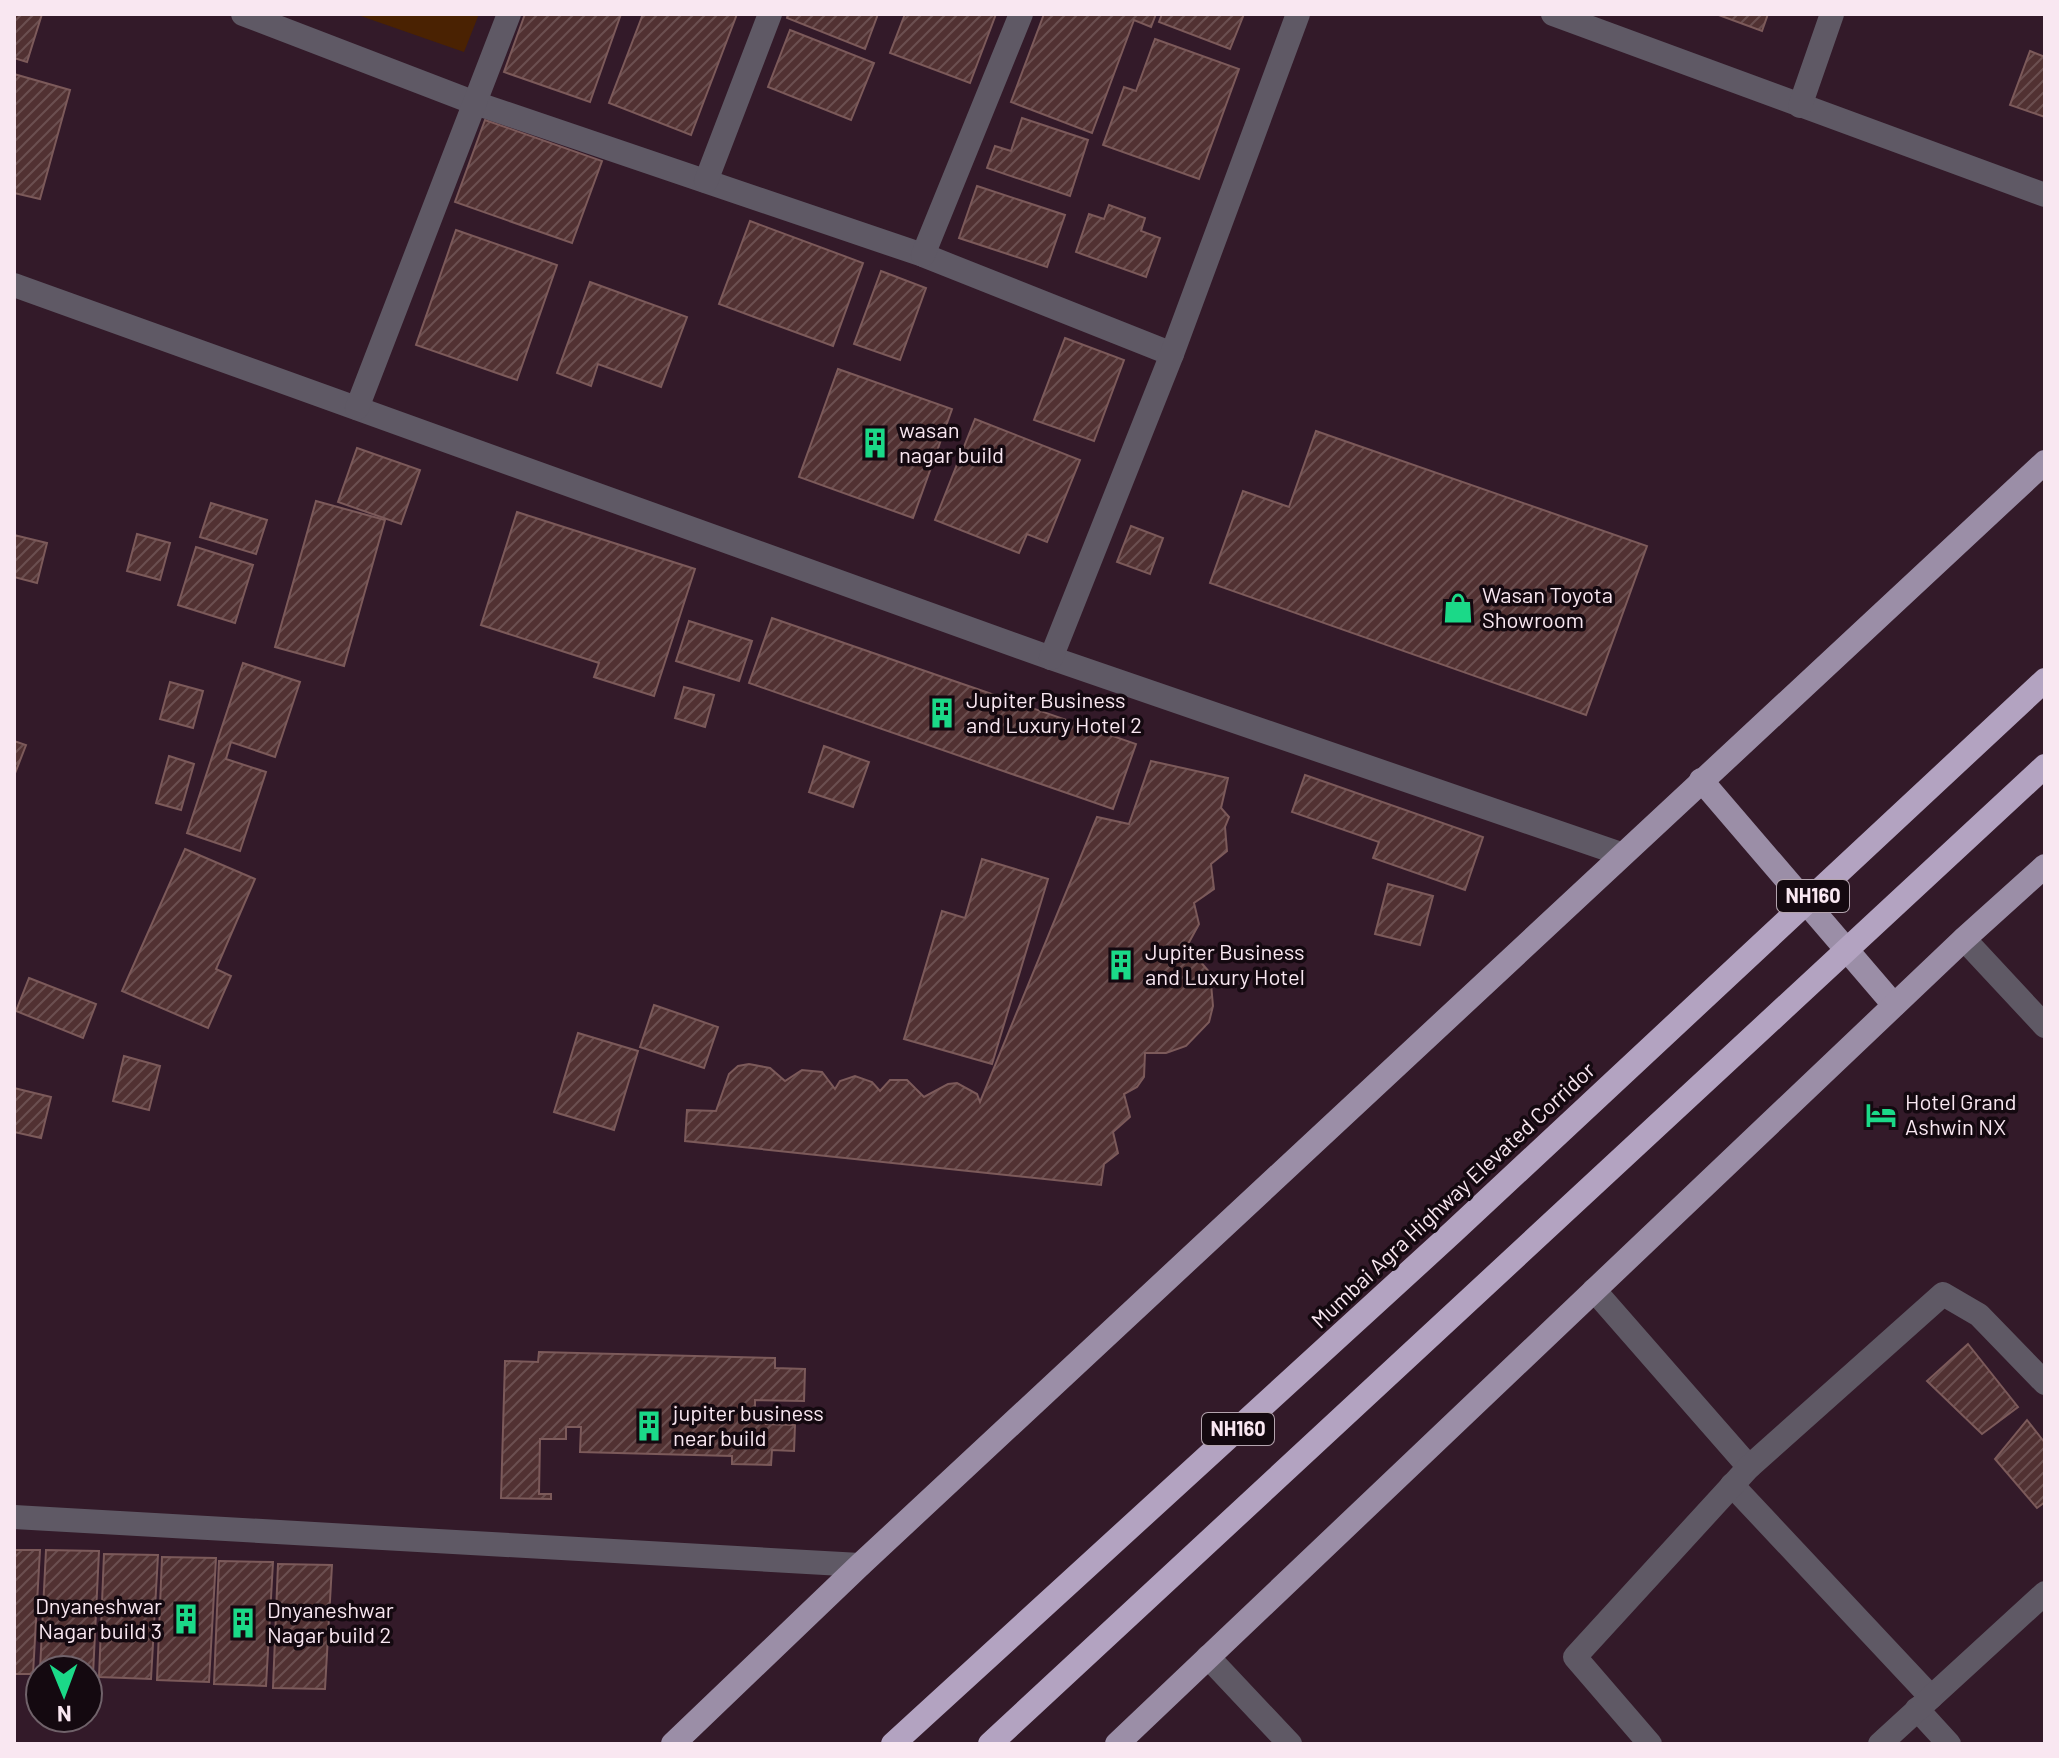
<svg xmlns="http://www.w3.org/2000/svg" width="2059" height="1758" font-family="Barlow,sans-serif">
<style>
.green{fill:#4a2202}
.building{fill:url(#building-hatch);stroke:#7c5a5a;stroke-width:2}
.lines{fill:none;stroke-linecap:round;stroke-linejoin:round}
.street{stroke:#5f5965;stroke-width:24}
.primary{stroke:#9b8ea7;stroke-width:24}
.highway{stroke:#b3a3c1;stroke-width:24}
.labels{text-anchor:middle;stroke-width:7;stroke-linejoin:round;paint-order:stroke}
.shield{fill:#140910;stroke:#b4a4ae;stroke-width:2}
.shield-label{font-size:20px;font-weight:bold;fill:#f9e7f1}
.poi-label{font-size:22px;fill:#f9e7f1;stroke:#140910;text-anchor:start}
.street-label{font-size:22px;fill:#f9e7f1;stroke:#140910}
</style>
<defs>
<pattern id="building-hatch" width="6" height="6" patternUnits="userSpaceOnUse" patternTransform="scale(2)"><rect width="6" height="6" fill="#513132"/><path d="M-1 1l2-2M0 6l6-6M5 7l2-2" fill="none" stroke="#6b4f50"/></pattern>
</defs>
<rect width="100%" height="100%" fill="#331a29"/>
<path class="green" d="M355 14H479L464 52Z"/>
<g class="building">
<path d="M14 14H42L27 62 14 58Z"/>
<path d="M525 14H621L590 102 504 72Z"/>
<path d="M643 14H737L691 135 609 103Z"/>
<path d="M788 14H878L865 49 787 18Z"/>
<path d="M905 14H996L970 83 890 53Z"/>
<path d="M1044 14H1156L1151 27 1134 20 1092 133 1011 102Z"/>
<path d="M1162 14H1244L1230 49 1159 22Z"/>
<path d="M1716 14H1768L1762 31Z"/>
<path d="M790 30 874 63 851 120 768 87Z"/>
<path d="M1155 39 1239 69 1199 179 1103 145 1124 87 1136 91Z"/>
<path d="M2030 51 2045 57V117L2010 105Z"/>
<path d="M14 74 70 90 40 199 14 193Z"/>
<path d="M1022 118 1088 140 1070 196 987 168 995 146 1011 151Z"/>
<path d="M485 120 602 161 572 243 455 202Z"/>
<path d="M977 186 1065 215 1047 267 959 238Z"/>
<path d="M1109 205 1145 218 1141 231 1160 238 1146 277 1076 252 1089 214 1104 219Z"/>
<path d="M750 221 863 263 833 346 719 304Z"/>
<path d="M456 230 557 265 517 380 416 345Z"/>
<path d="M881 271 926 288 900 360 854 344Z"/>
<path d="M590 282 687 317 661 387 598 364 591 386 557 373Z"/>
<path d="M1065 338 1124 360 1094 441 1034 420Z"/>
<path d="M838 369 952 409 913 518 799 477Z"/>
<path d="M975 419 1080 460 1047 542 1027 534 1019 553 935 520Z"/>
<path d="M1316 431 1647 546 1586 715 1210 583 1243 491 1289 507Z"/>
<path d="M357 448 420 470 401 524 338 502Z"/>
<path d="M316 501 385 520 344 666 275 647Z"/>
<path d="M211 503 267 520 256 554 200 537Z"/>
<path d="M517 512 695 569 654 696 594 677 599 663 481 625Z"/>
<path d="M1131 526 1163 538 1150 574 1117 562Z"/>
<path d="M137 534 170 543 160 580 127 571Z"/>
<path d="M14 535 47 543 37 583 14 577Z"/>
<path d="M196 547 253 565 235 623 178 605Z"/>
<path d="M772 618 1136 744 1113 809 749 683Z"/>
<path d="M689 621 752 641 739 681 676 661Z"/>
<path d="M243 663 300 682 275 757 231 742 226 759 266 772 240 851 187 833Z"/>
<path d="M170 682 203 691 193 728 160 719Z"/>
<path d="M684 687 714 695 705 727 675 718Z"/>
<path d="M14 741 26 745 14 776Z"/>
<path d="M824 746 869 762 853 807 809 792Z"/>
<path d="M169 756 194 764 181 810 156 803Z"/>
<path d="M1151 761 1228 778 1221 808 1229 817 1225 827 1227 851 1211 864 1214 889 1194 903 1199 924 1187 946 1210 973 1213 1006 1209 1022 1186 1046 1166 1053H1145L1144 1077 1137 1087 1124 1094 1130 1117 1113 1132 1118 1153 1104 1164 1101 1185 685 1141 687 1110 716 1111 729 1074 738 1066 749 1064 770 1068 785 1081 802 1070 822 1072 835 1089 840 1081 855 1076 872 1082 880 1091 890 1080H907L924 1097 948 1084 957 1083 977 1094 980 1102 1097 817 1129 824Z"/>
<path d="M1305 775 1483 837 1465 890 1373 858 1379 842 1292 812Z"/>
<path d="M185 849 255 879 216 969 231 976 208 1028 122 991Z"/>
<path d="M982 859 1048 879 992 1064 904 1039 942 911 965 918Z"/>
<path d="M1388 884 1433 896 1420 945 1375 934Z"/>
<path d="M29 978 96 1004 83 1038 16 1011Z"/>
<path d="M654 1005 718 1027 704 1068 640 1047Z"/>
<path d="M578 1033 638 1051 614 1130 554 1112Z"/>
<path d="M124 1056 160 1066 149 1110 113 1101Z"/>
<path d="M14 1088 51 1097 41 1138 14 1132Z"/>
<path d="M1968 1344 2018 1407 1982 1434 1927 1381Z"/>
<path d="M539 1352 775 1358V1368L805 1369 804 1401 755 1400V1414H767L766 1424 795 1425 794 1451 772 1450 771 1465 732 1464V1456L580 1452 581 1427H566V1439H540L539 1494H551V1499L501 1498 505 1361 538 1362Z"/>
<path d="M2027 1420 2045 1443V1502L2037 1508 1995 1459Z"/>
<path d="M14 1550H40L33 1674H14Z"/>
<path d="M46 1550 99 1551 93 1675H88V1670H40Z"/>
<path d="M104 1554 158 1555 151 1679 99 1677Z"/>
<path d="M162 1557 216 1558 209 1682 157 1680Z"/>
<path d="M219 1561 273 1562 266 1686 214 1684Z"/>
<path d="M278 1564 332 1565 325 1689 273 1688Z"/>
</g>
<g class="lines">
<g class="street">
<path d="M243 14 475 103 923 255 1172 354"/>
<path d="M1553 14 2045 195"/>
<path d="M1800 106 1832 14"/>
<path d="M706 181 770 14"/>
<path d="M923 255 1021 14"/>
<path d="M14 285 1051 658 1621 854"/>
<path d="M357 408 509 14"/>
<path d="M1051 658 1172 354 1298 14"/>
<path d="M1964 939 2045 1026"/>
<path d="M1594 1290 1749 1467"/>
<path d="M1732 1485 1931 1697"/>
<path d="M14 1517 860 1565"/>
<path d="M1208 1657 1290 1744"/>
<path d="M1917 1709 1949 1744"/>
<path d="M1650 1744 1575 1657 1749 1467 1943 1294 1979 1315 2045 1383"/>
<path d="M1880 1744 2045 1593"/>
</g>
<g class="primary">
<path d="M1701 780 1894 1005"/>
<path d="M673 1744 860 1565 2045 462"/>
<path d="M1117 1744 1964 939 2045 866"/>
</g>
<g class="highway">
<path d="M893 1744 1453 1232 2045 680"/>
<path d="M990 1744 2045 766"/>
</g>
</g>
<defs>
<g id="building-bare" transform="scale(2.4)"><path d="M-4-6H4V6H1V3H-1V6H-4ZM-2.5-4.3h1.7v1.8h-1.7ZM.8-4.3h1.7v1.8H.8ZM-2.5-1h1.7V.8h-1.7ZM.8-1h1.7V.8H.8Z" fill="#1bd988" stroke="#140910" stroke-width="2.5" paint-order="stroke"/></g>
<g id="shop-bare" transform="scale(2.4)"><path d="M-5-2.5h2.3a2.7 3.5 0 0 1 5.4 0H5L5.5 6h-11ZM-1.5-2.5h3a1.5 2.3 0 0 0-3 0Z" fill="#1bd988" stroke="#140910" stroke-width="2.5" paint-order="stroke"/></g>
<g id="hotel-bare" transform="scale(2.4)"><path d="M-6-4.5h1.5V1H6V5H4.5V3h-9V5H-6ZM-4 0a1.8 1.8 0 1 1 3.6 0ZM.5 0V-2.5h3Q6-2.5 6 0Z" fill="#1bd988" stroke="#140910" stroke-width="2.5" paint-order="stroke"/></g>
</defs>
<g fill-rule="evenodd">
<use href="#building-bare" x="875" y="443"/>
<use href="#shop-bare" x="1458" y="608"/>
<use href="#building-bare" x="942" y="713"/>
<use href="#building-bare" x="1121" y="965"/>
<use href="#hotel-bare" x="1881" y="1115"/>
<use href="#building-bare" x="649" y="1426"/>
<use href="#building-bare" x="186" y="1619"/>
<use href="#building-bare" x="243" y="1623"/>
</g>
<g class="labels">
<g class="shield">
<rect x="1777" y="880" width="72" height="32" rx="6"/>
<rect x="1202" y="1413" width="72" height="32" rx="6"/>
</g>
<g class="shield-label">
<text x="1813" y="903">NH160</text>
<text x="1238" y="1436">NH160</text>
</g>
<g class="poi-label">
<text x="899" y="438">wasan<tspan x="899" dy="25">nagar build</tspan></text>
<text x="1482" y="603">Wasan Toyota<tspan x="1482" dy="25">Showroom</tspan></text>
<text x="966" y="708">Jupiter Business<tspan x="966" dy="25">and Luxury Hotel 2</tspan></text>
<text x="1145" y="960">Jupiter Business<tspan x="1145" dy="25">and Luxury Hotel</tspan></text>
<text x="1905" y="1110">Hotel Grand<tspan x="1905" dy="25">Ashwin NX</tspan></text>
<text x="673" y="1421">jupiter business<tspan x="673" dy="25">near build</tspan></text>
<text x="162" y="1614" text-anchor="end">Dnyaneshwar<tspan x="162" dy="25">Nagar build 3</tspan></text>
<text x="267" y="1618">Dnyaneshwar<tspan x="267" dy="25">Nagar build 2</tspan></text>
</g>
<g class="street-label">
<text transform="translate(1453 1195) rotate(-43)" y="8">Mumbai Agra Highway Elevated Corridor</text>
</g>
</g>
<rect width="2059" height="1758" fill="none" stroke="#f9e7f1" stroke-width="32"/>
<g transform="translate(64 1694) rotate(179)"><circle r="38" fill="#140910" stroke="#70626a" stroke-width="2"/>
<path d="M0-6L14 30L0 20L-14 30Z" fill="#1bd988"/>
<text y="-12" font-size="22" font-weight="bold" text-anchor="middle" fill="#f9e7f1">N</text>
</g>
</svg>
